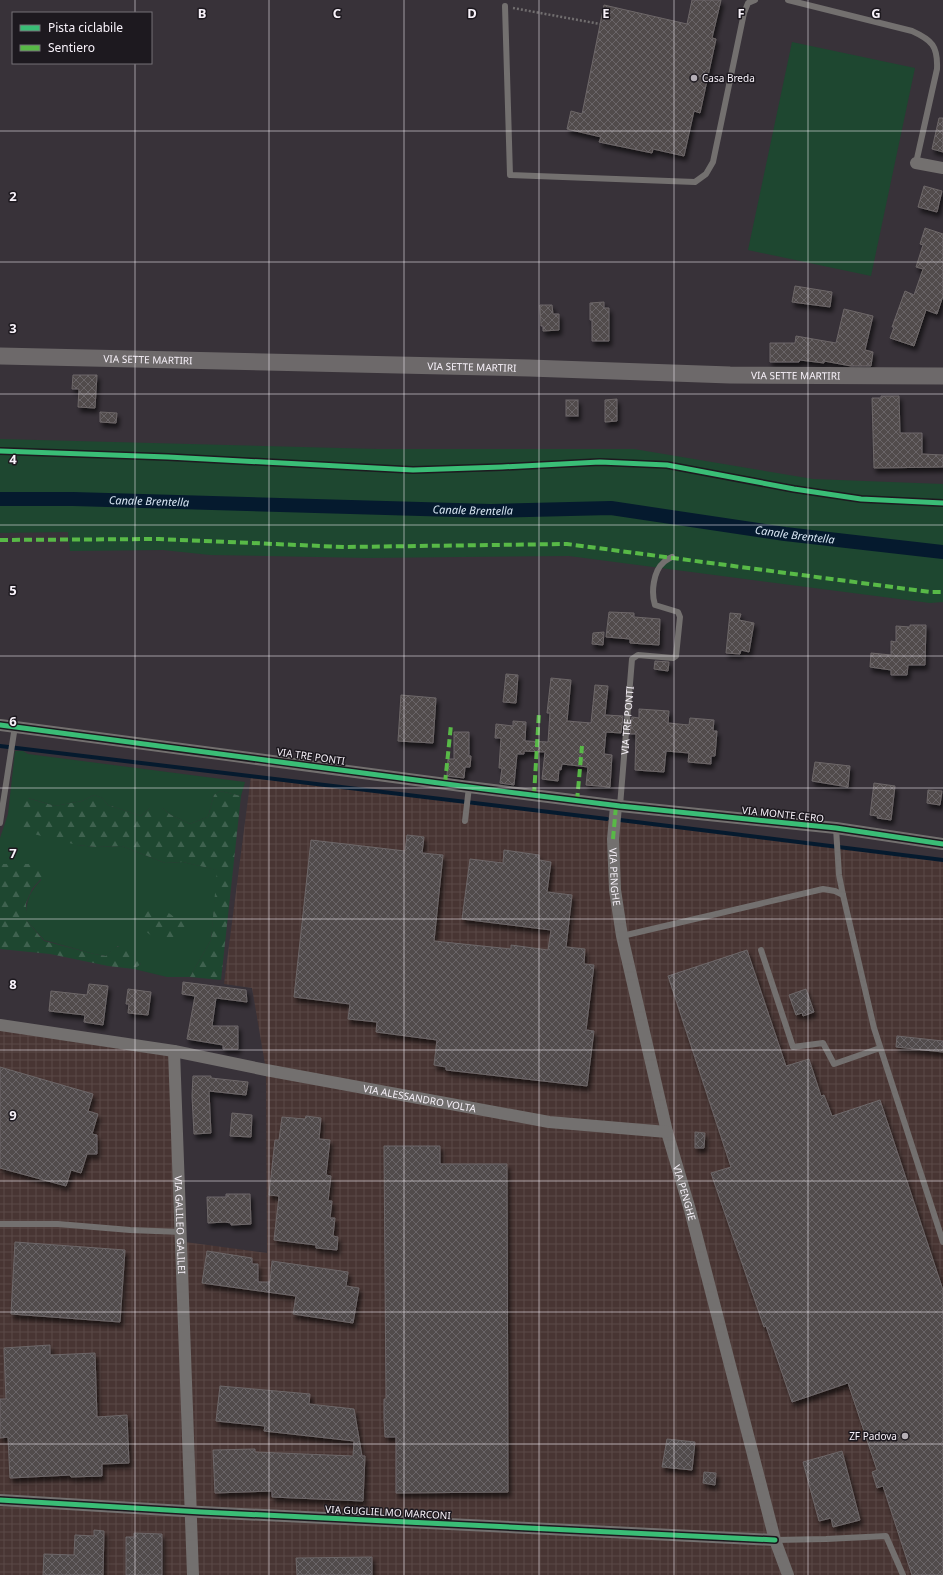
<svg xmlns="http://www.w3.org/2000/svg" width="943" height="1575" font-family="'Noto Sans',sans-serif">
<style>
.industrial{fill:url(#industrial-grid)}
.grass{fill:#1e4730}
.forest{fill:url(#forest-firs)}
.lines{fill:none;stroke-linecap:round;stroke-linejoin:round}
.stream{stroke:#051a2e;stroke-width:4}
.canal{stroke:#051a2e;stroke-width:14}
.building{fill:url(#building-cross-hatch);stroke:#6d6768;filter:url(#shadow)}
.path{stroke:#716e6f;stroke-width:2.5;stroke-dasharray:2 2;stroke-linecap:butt}
.lane{stroke:#73706f;stroke-width:6}
.street{stroke:#73706f;stroke-width:12}
.secondary{stroke:#6d696a;stroke-width:17}
.quiet{stroke:#58b947;stroke-width:4;stroke-dasharray:8 4;stroke-linecap:butt}
.cycleway-casing{stroke:#1d191f;stroke-width:8}
.cycleway{stroke:#3abd76;stroke-width:5}
.grid{fill:none;stroke:#f8f2fa;stroke-width:1;stroke-opacity:0.55}
.poi-dot{fill:#b5afb6;stroke:#1d191f;stroke-width:1.5}
.labels{text-anchor:middle;stroke-width:3;stroke-linejoin:round;paint-order:stroke}
.poi-label{font-size:10px;fill:#f8f2fa;stroke:#1d191f;text-anchor:start}
.street-label{font-size:10px;fill:#f8f2fa;stroke:#1d191f}
.water-label{font-size:11px;font-style:italic;fill:#d8e6f3;stroke:#1d191f}
.grid-label{font-size:13px;text-anchor:middle;font-weight:bold;fill:#f8f2fa;stroke:#1d191f;stroke-width:3;stroke-linejoin:round;paint-order:stroke}
</style>
<defs>
<pattern id="industrial-grid" width="8" height="8" patternUnits="userSpaceOnUse"><rect width="8" height="8" fill="#483533"/><path d="M0 4h8M4 0v8" fill="none" stroke="#5a4947"/></pattern>
<pattern id="forest-firs" width="22" height="20" patternUnits="userSpaceOnUse"><rect width="22" height="20" fill="#1e4730"/><path d="M5 1l3.5 6h-7zM16 11l3.5 6h-7z" fill="#3f624f"/></pattern>
<pattern id="building-cross-hatch" width="8" height="8" patternUnits="userSpaceOnUse"><rect width="8" height="8" fill="#514b4c"/><path d="M0 0l8 8M0 8l8-8" fill="none" stroke="#6b6567"/></pattern>
<filter id="shadow"><feDropShadow dx="2.5" dy="4.5" stdDeviation="2" flood-color="#0009"/></filter>
</defs>
<rect width="100%" height="100%" fill="#383239"/>
<path class="industrial" d="M251 776 820 844 943 860V1575H0V1026L178 1054 185 1242 267 1253 266 1070 252 988 224 984Z"/>
<g class="grass">
<path d="M792 42 915 68 871 276 748 250Z"/>
<path d="M0 439 378 449H634L813 479 943 484V602L930 603 569 556 368 558 210 555 163 550 70 551 68 532 0 533Z"/>
<path d="M15 751H23L28 754 245 782 241 796 220 791 214 795 208 817 190 824 171 815 162 808H150L141 816 108 805 102 798 94 795 82 801 55 806 28 798 77 845 96 847 122 846 165 863 183 862 218 870 211 940 190 977H167L134 969 141 964 133 955 118 946 106 956 94 954 44 940 26 920C26 902 28 894 41 880V864H0V838L8 814Z"/>
</g>
<g class="forest">
<path d="M220 791 241 796 221 980 190 977 211 940 217 870 183 862 165 863 122 846 96 847 77 845 22 831 18 803 27 798 55 806 82 801 94 795 102 798 108 805 141 816 150 808H162L171 815 190 824 208 817 214 795Z"/>
<path d="M0 864H41L46 873 32 889 26 903V920L44 941 94 954 106 956C115 948 118 942 130 949L133 955 138 958 141 964 134 969 108 966 50 954 0 949Z"/>
<path d="M151 908 163 909 173 916 188 920 190 927 183 936C177 937 160 938 154 936 150 936 146 931 143 929L142 917Z"/>
</g>
<g class="lines">
<g class="stream">
<path d="M0 746 607 819"/>
<path d="M620 820 943 860"/>
</g>
<path class="canal" id="s1" d="M0 499H73L491 511 611 508 785 534 943 552"/>
</g>
<g class="building">
<path d="M692 0H721L712 38 716 39 700 113 694 111 684 156 653 149 652 153 599 142 601 137 567 129 571 111 582 114 604 5 687 24Z"/>
<path d="M939 118H943V152L932 149Z"/>
<path d="M924 186 942 191 937 212 918 207Z"/>
<path d="M925 228 943 234V296L937 314 926 310 914 346 890 338 894 327H892L905 291 914 295 923 269 916 267 923 245 920 244Z"/>
<path d="M795 286 832 292 830 307 792 302Z"/>
<path d="M604 302V308H609V341H592V320H590V303Z"/>
<path d="M540 305H552L553 314H559V330L543 331V326H541Z"/>
<path d="M844 309 873 316 865 350 873 352 871 366H851L824 361V363L800 360 799 362H770V343H795L796 336 836 343Z"/>
<path d="M73 375H97L95 408 78 407 79 389H72Z"/>
<path d="M881 396H899L900 433H922V454L943 455V467L874 468 872 398H881Z"/>
<path d="M617 399V421L605 422V400Z"/>
<rect x="566" y="400" width="12" height="16"/>
<path d="M100 412 117 413 116 423 100 422Z"/>
<path d="M609 612 634 613V617L660 619 659 645 630 643V639L606 637Z"/>
<path d="M730 613 741 614 739 620 754 623 749 652 741 650 740 654 726 653Z"/>
<path d="M910 625H926L925 665H908L907 675H891V670L870 667 871 653 891 655V641L896 642V626L910 627Z"/>
<path d="M604 632 603 645 592 644 593 633Z"/>
<path d="M655 661 669 662 668 671 654 669Z"/>
<path d="M506 674 518 675 516 703 503 702Z"/>
<path d="M551 678 571 680 567 721 591 723 595 685 608 686 605 715 623 716 621 733 606 732 604 754 612 755 610 787 586 785 588 767 562 764 561 770 559 769 558 781 542 779 545 752 524 751V754H517L514 785 500 783 502 768H499L501 738H495L496 724 513 726V721L526 722 525 741 548 742 550 713H547Z"/>
<path d="M401 695 436 698 433 743 398 741Z"/>
<path d="M639 709 669 711 668 723 689 725 690 718 714 720 713 731H717L715 756H711V764L688 762 689 753 666 751 664 772 635 770 636 734H630L632 717 639 718Z"/>
<path d="M454 732H469V756H471L470 767H465L464 778 447 776 448 759H454Z"/>
<path d="M815 762 850 766 848 787 812 781Z"/>
<path d="M874 783 895 786 891 820 877 818 878 816 870 815Z"/>
<path d="M928 790 942 791 940 805 927 803Z"/>
<path d="M407 835 424 837 422 853 443 855 434 941 511 949V945L548 950 551 930 462 919 470 859 503 863 504 850 539 855V860L551 862 547 892 572 895 566 947 585 949 584 964 594 965 586 1030 594 1031 587 1086 446 1070V1067L434 1065 437 1040 376 1032 377 1022 348 1019 350 1004 294 997 311 840 405 851Z"/>
<path d="M747 950 786 1066 809 1059 821 1096 824 1095 832 1116 880 1100 943 1290V1575H912L883 1486 877 1488 872 1472 877 1470 848 1383 792 1402 766 1326 764 1327 711 1173 731 1167 668 976Z"/>
<path d="M183 982 246 990 247 1002 216 998 212 1026H238V1049H223V1045L187 1039 195 996 182 994Z"/>
<path d="M89 984 108 986 103 1025 84 1022 85 1015 49 1011 51 991 87 995Z"/>
<path d="M128 989 151 992 148 1015 128 1013 129 1004H126Z"/>
<path d="M806 989 814 1012 803 1016 802 1013 796 1015 789 995Z"/>
<path d="M897 1036 943 1041V1052L896 1047Z"/>
<path d="M0 1067 93 1094 88 1111 98 1114 92 1134 97 1135V1154H87L81 1173 71 1170 66 1186 0 1168Z"/>
<path d="M193 1076H211V1078L248 1082 246 1095 209 1091 211 1133 194 1134 192 1096Z"/>
<path d="M232 1113 252 1115 251 1137 230 1136Z"/>
<path d="M306 1116 321 1118 319 1139 330 1140 326 1175 331 1176 328 1201H332L330 1218H335L333 1236 338 1237 337 1250 316 1248V1245L274 1240 279 1196 269 1195 275 1140H279L282 1117 305 1119Z"/>
<path d="M695 1132 705 1133 704 1148H695Z"/>
<path d="M384 1146H440V1164H507L508 1492 396 1493V1437H385L384 1418V1399H386Z"/>
<path d="M226 1194H250L251 1224 231 1225V1223L225 1222 208 1223 207 1197H226Z"/>
<path d="M15 1242 125 1250 120 1322 11 1314Z"/>
<path d="M207 1251 252 1258V1264H258V1282H270L272 1261 348 1272 346 1286 359 1288 353 1323 293 1314 296 1296 202 1283Z"/>
<path d="M50 1345V1355L95 1353 97 1417 127 1415 129 1463 102 1464V1476L71 1477 70 1475 10 1478 8 1437 0 1438V1399H6L4 1348Z"/>
<path d="M220 1386 310 1394 309 1404 354 1409 362 1456H365L363 1501 272 1497V1491L215 1493 213 1450 255 1449V1452L353 1456 354 1441 264 1431 265 1426 216 1421Z"/>
<path d="M667 1439 695 1442 692 1470 662 1467Z"/>
<path d="M842 1451 860 1520 833 1527 831 1518 819 1521 803 1462Z"/>
<path d="M704 1472 716 1473 715 1485 703 1483Z"/>
<path d="M94 1530 104 1531 103 1575H43L44 1554 74 1555 75 1535 94 1536Z"/>
<path d="M134 1533 162 1534V1575H126V1537H134Z"/>
<path d="M372 1557V1575H297L296 1558Z"/>
</g>
<g class="lines">
<path class="path" d="M513 8 600 24"/>
<g class="lane">
<path d="M788 0 912 31C932 40 938 46 937 69L916 163"/>
<path d="M505 6 510 175 695 182 706 174 713 162 744 13 748 3 755 0"/>
<path id="s2" d="M620 806 632 659 638 655 673 658 676 656 680 617 678 612 655 605C651 593 653 571 664 562 666 560 670 558 672 557"/>
<path d="M465 821 469 787"/>
<path d="M0 823 15 726"/>
<path d="M836 828 839 875 843 895 874 1028 943 1242"/>
<path d="M622 936 823 889 835 891 843 895"/>
<path d="M761 950 793 1047 823 1043 834 1064 880 1048"/>
<path d="M0 1224H58L130 1230 181 1232"/>
<path d="M775 1540 826 1539 886 1536 903 1575"/>
</g>
<g class="street">
<path d="M916 163 943 168"/>
<path d="M0 725 469 787 620 806 836 828 943 844"/>
<path id="s3" d="M616 806 613 839 615 890 622 936 667 1132 690 1210 775 1540 788 1575"/>
<path id="s4" d="M0 1025 174 1051 266 1070 549 1122 667 1132"/>
<path id="s5" d="M174 1051 193 1575"/>
<path d="M0 1500 201 1512 775 1540"/>
</g>
<path class="secondary" id="s6" d="M0 356 529 368 730 375 943 376"/>
<g class="quiet">
<path d="M0 540 159 539 344 547 567 544 930 592H943"/>
<path d="M445 783 451 725"/>
<path d="M534 795 539 712"/>
<path d="M577 801 582 746"/>
<path d="M613 839 616 806"/>
</g>
<g class="cycleway-casing">
<g id="cycleway">
<path d="M0 451 168 457 413 470 502 467 600 462 667 465 794 489 861 499 943 503"/>
<path d="M0 725 469 787 620 806 836 828 943 844"/>
<path d="M0 1500 201 1512 775 1540"/>
</g>
</g>
<use href="#cycleway" class="cycleway"/>
</g>
<path class="grid" d="M135 0V13M269 0V1575M404 0V1575M539 0V1575M674 0V1575M808 0V1575M135 63V1575M0 131H943M0 262H943M0 394H943M0 525H943M0 656H943M0 788H943M0 919H943M0 1050H943M0 1181H943M0 1312H943M0 1444H943"/>
<g class="poi-dot">
<circle cx="694" cy="78" r="4"/>
<circle cx="905" cy="1436" r="4"/>
</g>
<g class="labels">
<g class="poi-label">
<text x="702" y="82">Casa Breda</text>
<text x="897" y="1440" text-anchor="end">ZF Padova</text>
</g>
<g class="street-label">
<text dy="4" stroke="none"><textPath href="#s6" startOffset="148">VIA SETTE MARTIRI</textPath></text>
<text dy="4" stroke="none"><textPath href="#s6" startOffset="472">VIA SETTE MARTIRI</textPath></text>
<text dy="4" stroke="none"><textPath href="#s6" startOffset="796">VIA SETTE MARTIRI</textPath></text>
<text dy="4" stroke="none"><textPath href="#s2" startOffset="86">VIA TRE PONTI</textPath></text>
<text transform="translate(311 756) rotate(8)" y="4">VIA TRE PONTI</text>
<text transform="translate(783 814) rotate(6)" y="4">VIA MONTE CERO</text>
<text dy="4" stroke="none"><textPath href="#s3" startOffset="71">VIA PENGHE</textPath></text>
<text dy="4" stroke="none"><textPath href="#s4" startOffset="426">VIA ALESSANDRO VOLTA</textPath></text>
<text dy="4" stroke="none"><textPath href="#s3" startOffset="395">VIA PENGHE</textPath></text>
<text dy="4" stroke="none"><textPath href="#s5" startOffset="174">VIA GALILEO GALILEI</textPath></text>
<text transform="translate(388 1512) rotate(3)" y="4">VIA GUGLIELMO MARCONI</text>
</g>
<g class="water-label">
<text dy="4" stroke="none"><textPath href="#s1" startOffset="149">Canale Brentella</textPath></text>
<text dy="4" stroke="none"><textPath href="#s1" startOffset="473">Canale Brentella</textPath></text>
<text dy="4" stroke="none"><textPath href="#s1" startOffset="797">Canale Brentella</textPath></text>
</g>
</g>
<g class="grid-label">
<text x="202" y="18">B</text>
<text x="337" y="18">C</text>
<text x="472" y="18">D</text>
<text x="606" y="18">E</text>
<text x="741" y="18">F</text>
<text x="876" y="18">G</text>
<text x="13" y="201">2</text>
<text x="13" y="333">3</text>
<text x="13" y="464">4</text>
<text x="13" y="595">5</text>
<text x="13" y="726">6</text>
<text x="13" y="858">7</text>
<text x="13" y="989">8</text>
<text x="13" y="1120">9</text>
</g>
<rect x="12" y="12" width="140" height="52" fill="#1d191f" stroke="#757077"/>
<rect x="20" y="25" width="20" height="6" fill="#3abd76" stroke="#757077"/>
<text x="48" y="32" font-size="12" fill="#f8f2fa">Pista ciclabile</text>
<rect x="20" y="45" width="20" height="6" fill="#58b947" stroke="#757077"/>
<text x="48" y="52" font-size="12" fill="#f8f2fa">Sentiero</text>
</svg>
